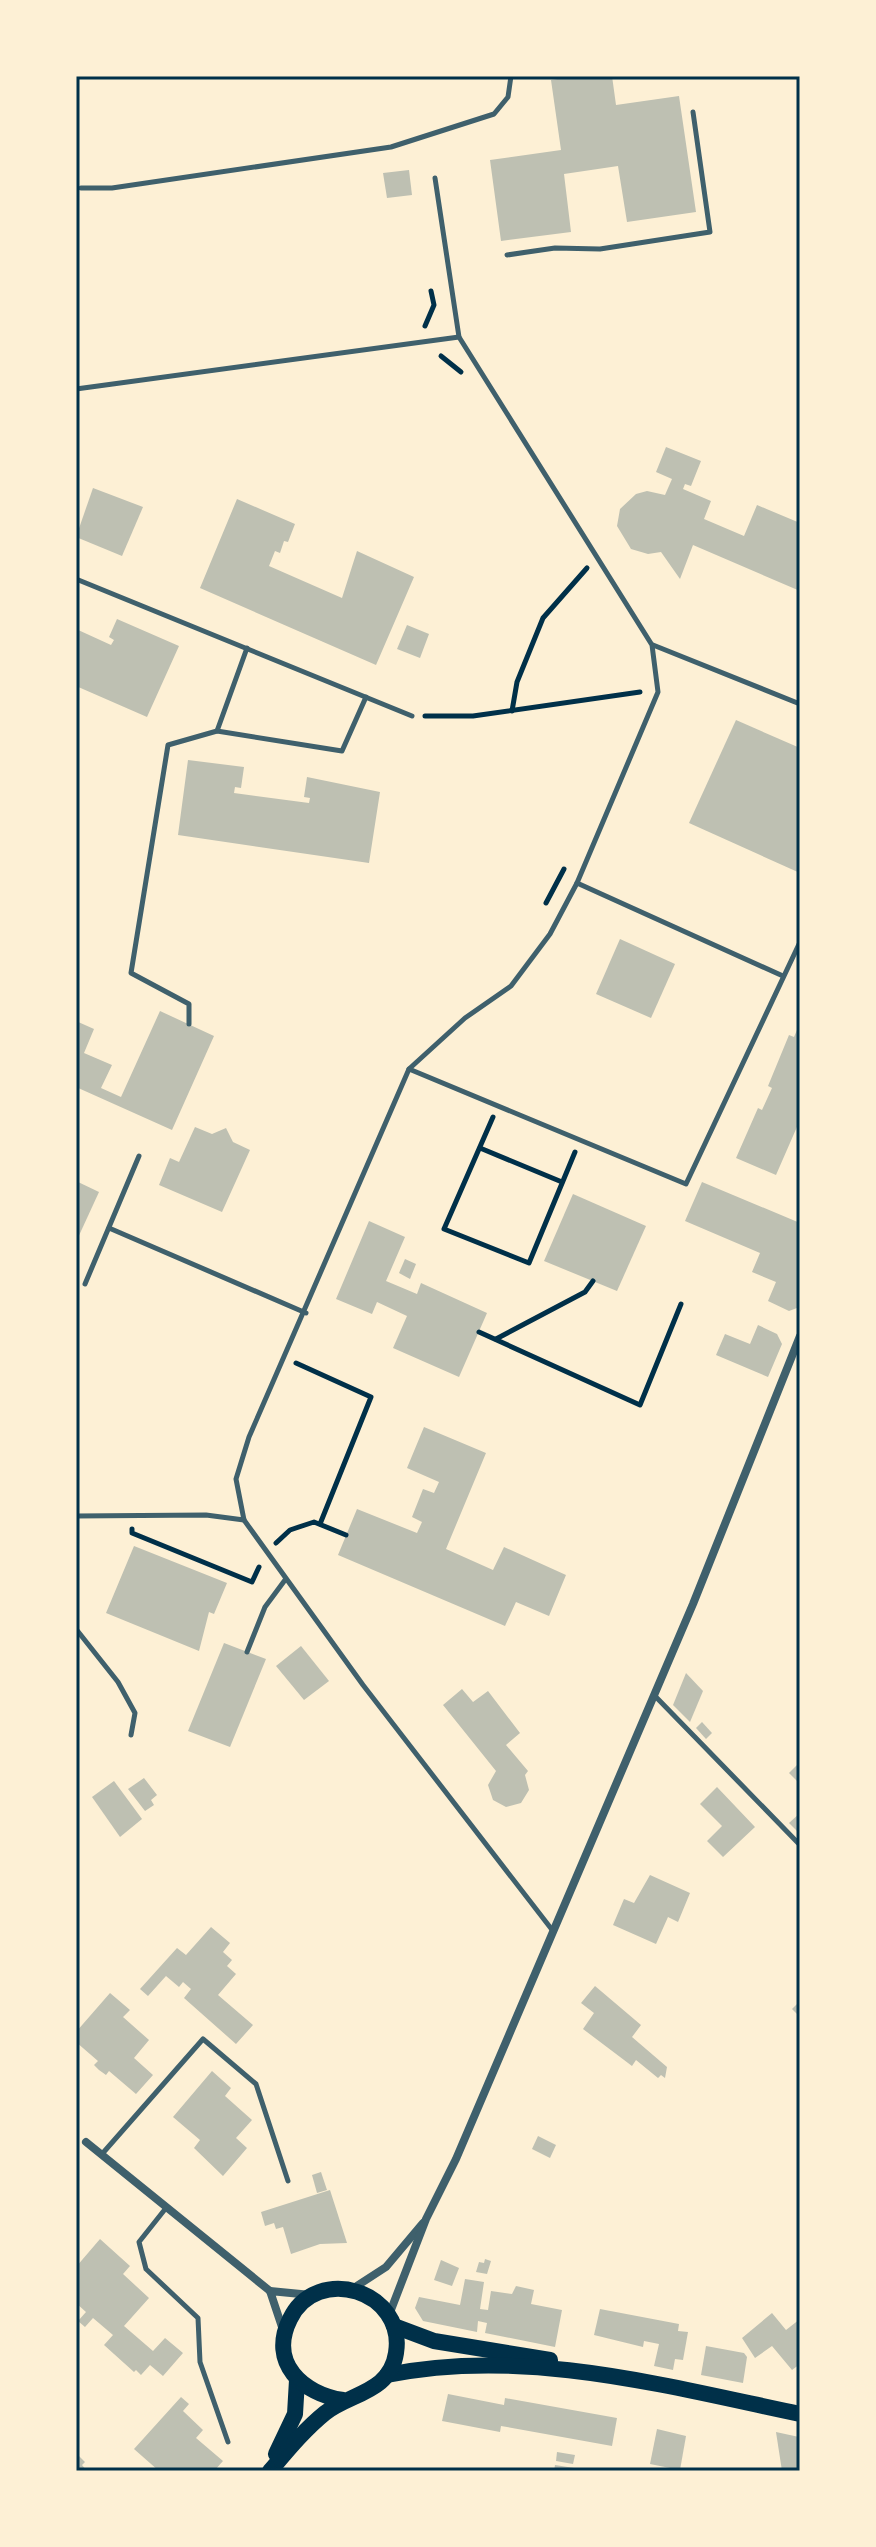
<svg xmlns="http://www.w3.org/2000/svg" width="876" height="2547" font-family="Figtree,sans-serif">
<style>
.building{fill:#bec0b2}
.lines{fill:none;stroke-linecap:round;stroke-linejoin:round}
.path{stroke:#003049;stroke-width:5}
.service{stroke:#3f606c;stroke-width:5}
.minor{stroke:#3f606c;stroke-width:8}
.secondary{stroke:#003049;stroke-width:16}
.neatline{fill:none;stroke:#003049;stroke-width:3}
</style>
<rect width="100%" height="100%" fill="#fdf0d5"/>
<g class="building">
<path d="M577 76H612L616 105 679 96 696 212 627 222 618 166 564 174 571 232 501 241 490 160 561 150 551 80Z"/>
<path d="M409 170 412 195 387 198 383 173Z"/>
<path d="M666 447 701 461 691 486 685 484 683 489 711 501 704 519 744 536 757 505 800 523V591L693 545 680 579 661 552 648 554 631 549 617 526 620 509 636 494 647 491 665 495 672 479 656 472Z"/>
<path d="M93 488 143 507 122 556 76 537Z"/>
<path d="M237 499 295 524 288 542 284 541 280 553 275 551 269 566 342 598 357 551 414 577 376 665 200 588Z"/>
<path d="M117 619 179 646 147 717 76 686V629L111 645 114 640 109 637Z"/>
<path d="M407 625 429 634 420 658 397 649Z"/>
<path d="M736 720 800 748V873L689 823Z"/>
<path d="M188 760 244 767 241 788 235 787 234 793 309 803 310 798 304 797 307 777 380 792 369 863 178 835Z"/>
<path d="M620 939 675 964 651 1018 596 994Z"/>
<path d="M160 1011 214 1036 172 1130 76 1087V1021L94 1029 84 1053 112 1065 101 1088 121 1097Z"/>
<path d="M800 1023V1120L776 1175 736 1158 758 1108 762 1110 772 1088 768 1086 789 1035 794 1037Z"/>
<path d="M195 1127 212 1134 226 1128 233 1142 250 1150 222 1212 159 1185 170 1158 179 1162Z"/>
<path d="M76 1181 99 1192 76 1242Z"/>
<path d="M702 1182 800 1223 797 1308 789 1311 768 1301 776 1282 752 1272 760 1253 685 1221Z"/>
<path d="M573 1194 646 1226 617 1291 544 1261Z"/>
<path d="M369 1221 405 1237 386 1281 417 1294 421 1283 487 1313 459 1377 393 1348 407 1316 377 1302 372 1314 336 1299Z"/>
<path d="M405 1259 416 1264 410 1279 399 1273Z"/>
<path d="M758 1325 777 1334 782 1344 768 1377 716 1355 725 1334 750 1344Z"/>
<path d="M424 1427 486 1453 446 1549 493 1570 504 1547 566 1575 549 1616 516 1602 505 1626 338 1555 357 1509 417 1533 422 1522 412 1517 423 1489 434 1493 439 1482 407 1468Z"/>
<path d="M134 1546 227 1583 214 1614 209 1612 199 1651 106 1613Z"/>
<path d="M224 1643 266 1659 230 1747 188 1731Z"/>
<path d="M301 1646 329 1681 304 1700 276 1666Z"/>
<path d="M686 1673 703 1691 690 1722 673 1705Z"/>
<path d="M462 1689 473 1702 488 1691 520 1733 506 1745 528 1771 525 1775 529 1790 521 1803 506 1807 493 1800 488 1785 496 1771 443 1705Z"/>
<path d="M702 1722 712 1733 706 1739 696 1728Z"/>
<path d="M797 1765 800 1768V1784L789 1773Z"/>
<path d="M144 1778 157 1795 151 1800 154 1805 145 1811 128 1789Z"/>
<path d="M114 1781 142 1819 120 1837 92 1797Z"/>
<path d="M717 1787 755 1827 723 1857 707 1841 722 1826 700 1804Z"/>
<path d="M800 1813V1834L789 1823Z"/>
<path d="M650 1875 690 1893 678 1922 668 1917 656 1944 613 1925 624 1899 634 1903Z"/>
<path d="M211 1927 230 1943 223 1952 232 1960 227 1966 236 1974 218 1995 253 2025 236 2044 184 1998 191 1989 183 1982 179 1987 166 1976 148 1996 140 1989 177 1948 186 1955Z"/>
<path d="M595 1986 641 2025 632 2037 667 2067 665 2078 661 2075 658 2078 636 2060 632 2066 583 2029 594 2013 581 2003Z"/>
<path d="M110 1993 130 2010 123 2017 149 2040 134 2058 153 2075 136 2094 109 2071 106 2075 99 2070 94 2065 98 2061 76 2042V2032Z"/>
<path d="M800 2001V2017L792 2009Z"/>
<path d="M212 2071 231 2088 225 2096 252 2120 236 2138 247 2148 223 2176 194 2148 200 2140 173 2117Z"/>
<path d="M538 2136 556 2145 550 2158 532 2149Z"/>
<path d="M321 2172 327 2190 317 2193 312 2175Z"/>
<path d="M330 2190 347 2243 320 2244 291 2254 283 2227 276 2229 274 2223 265 2226 261 2212Z"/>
<path d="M100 2239 130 2266 123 2274 149 2298 124 2326 153 2351 165 2338 183 2353 163 2376 150 2365 141 2375 136 2370 134 2372 104 2345 113 2335 93 2318 85 2327 78 2321 86 2312 76 2303V2267Z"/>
<path d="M485 2259 491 2261 487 2274 476 2272 479 2262 484 2263Z"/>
<path d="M441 2260 459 2268 452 2286 434 2280Z"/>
<path d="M465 2279 484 2282 480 2309 488 2310 491 2291 512 2294 516 2286 534 2290 531 2304 562 2310 555 2347 485 2333 487 2323 478 2321 477 2332 423 2321 415 2308 419 2297 460 2305Z"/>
<path d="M600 2309 679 2324 678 2331 688 2332 683 2360 675 2359 673 2370 654 2366 659 2344 644 2341 643 2347 594 2335Z"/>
<path d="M772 2313 786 2330 800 2319V2364L792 2370 772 2346 755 2358 742 2338Z"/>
<path d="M706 2346 744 2353 747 2357 743 2383 701 2375Z"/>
<path d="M448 2394 504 2405 505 2398 617 2418 612 2446 501 2426 500 2432 442 2421Z"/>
<path d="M181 2397 189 2404 183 2411 203 2430 196 2438 223 2461 214 2471H159L134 2449Z"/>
<path d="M657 2429 686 2436 680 2470 650 2464Z"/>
<path d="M776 2432 799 2437 800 2470 782 2471Z"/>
<path d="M557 2452 575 2455 573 2464 556 2461Z"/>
<path d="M76 2453 85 2462 82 2465 87 2471H76Z"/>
<path d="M555 2465 574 2468 573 2471H554Z"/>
</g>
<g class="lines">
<g class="path">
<path d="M425 326 434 305 431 291"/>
<path d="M441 356 461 372"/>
<path d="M512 711 517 682 543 618 587 568"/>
<path d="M425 716H473L640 692"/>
<path d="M546 903 564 869"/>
<path d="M493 1117 444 1229 529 1263 575 1152"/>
<path d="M480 1148 562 1182"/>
<path d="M479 1332 640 1405 681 1304"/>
<path d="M496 1339 585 1292 593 1281"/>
<path d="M296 1363 371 1397 320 1524"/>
<path d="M132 1529V1533L252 1582 259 1567"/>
<path d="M276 1543 290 1530 314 1522 346 1535"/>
</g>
<g class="service">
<path d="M435 178 459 337 652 645 658 692 577 883 550 934 511 986 465 1018 409 1069 249 1437 236 1479 244 1520 363 1685 553 1931"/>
<path d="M81 188H112L391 147 494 114 508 97 511 76"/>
<path d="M507 255 555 248 600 249 710 232 693 112"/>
<path d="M76 389 459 337"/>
<path d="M76 579 412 716"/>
<path d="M653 645 800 704"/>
<path d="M247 648 217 731 342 751 366 697"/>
<path d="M577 883 783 976"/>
<path d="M189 1024V1004L131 973 168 745 217 731"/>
<path d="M409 1069 686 1184 800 942"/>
<path d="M109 1228 306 1313"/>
<path d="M85 1284 139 1156"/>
<path d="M76 1516 206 1515 244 1520"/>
<path d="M76 1629 118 1682 135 1713 131 1735"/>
<path d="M247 1652 265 1607 285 1580"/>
<path d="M655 1696 800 1845"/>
<path d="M102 2154 203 2039 256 2084 288 2181"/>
<path d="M166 2208 139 2242 146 2269 198 2318 200 2362 228 2442"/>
</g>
<g class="minor">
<path d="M86 2142 270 2291"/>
<path d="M352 2289 386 2267 423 2223"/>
<path d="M389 2315 426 2219 456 2159 693 1604 800 1336"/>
<path d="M284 2333 270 2291 311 2295"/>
</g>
<g class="secondary">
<path d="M394 2326 434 2341 550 2360"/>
<path d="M387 2375C524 2347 666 2386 800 2414"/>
<path d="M276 2454 295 2414 297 2380"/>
<path d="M270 2471C287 2451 304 2430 325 2413 350 2393 390 2393 396 2353 406 2291 317 2263 290 2319 268 2363 303 2394 343 2400"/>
</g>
</g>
<rect width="876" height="2547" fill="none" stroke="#fdf0d5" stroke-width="156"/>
<rect x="78" y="78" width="720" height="2391" class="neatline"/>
</svg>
